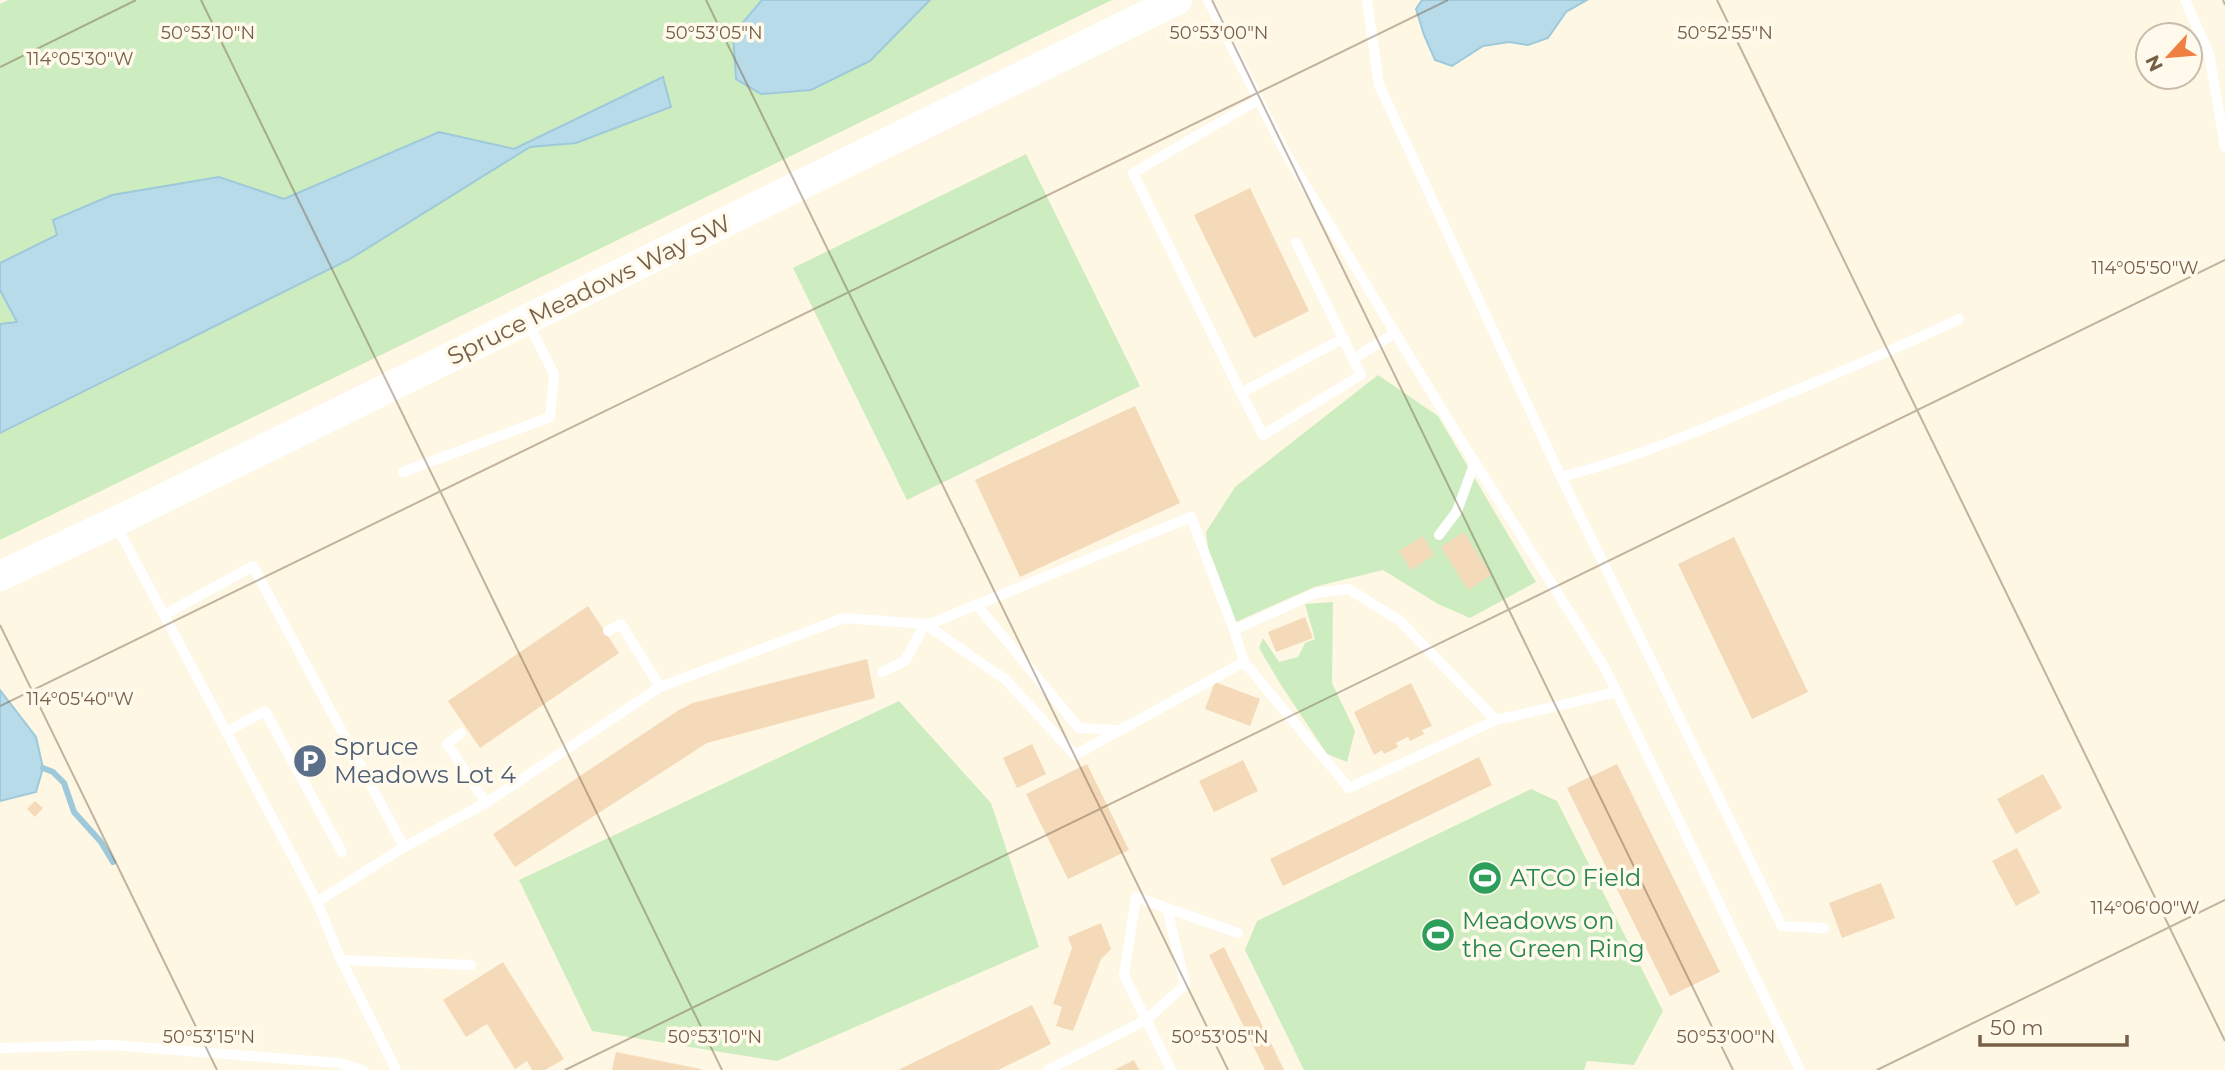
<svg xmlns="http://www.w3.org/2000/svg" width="2225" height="1070" font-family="Montserrat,sans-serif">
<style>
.green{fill:#cdedc1}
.water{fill:#b7dbe9;stroke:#9dc9db;stroke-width:2}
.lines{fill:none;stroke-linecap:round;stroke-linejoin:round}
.stream{stroke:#9dc9db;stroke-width:6}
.building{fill:#f5daba}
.service{stroke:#fff;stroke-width:10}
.secondary{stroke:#fff;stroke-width:30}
.ticks{fill:none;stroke:#786048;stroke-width:2;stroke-opacity:0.45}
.labels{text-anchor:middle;stroke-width:7;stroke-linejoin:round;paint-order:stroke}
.street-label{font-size:24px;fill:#786048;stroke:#fffaec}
.service-label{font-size:24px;fill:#4e5e75;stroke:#fffaec;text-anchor:start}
.leisure-label{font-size:24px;fill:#27864d;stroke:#fffaec;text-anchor:start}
.ticks-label{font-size:18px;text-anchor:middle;fill:#786048;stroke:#fffaec;stroke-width:7;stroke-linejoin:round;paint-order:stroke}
</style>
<rect width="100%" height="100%" fill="#fef7e4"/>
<g class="green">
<path d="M8 0H1112L0 540V4Z"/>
<path d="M1026 154 1140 386 907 500 793 268Z"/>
<path d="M1378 375 1438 416 1536 582 1470 618 1438 604 1383 570 1314 587 1236 622 1212 583 1206 532 1235 487Z"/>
<path d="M1333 602 1332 683 1355 731 1347 762 1327 754 1281 685 1259 648 1263 638 1279 662 1298 657 1305 643 1315 639 1305 604Z"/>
<path d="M899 701 991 803 1039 947 777 1061 592 1031 519 880Z"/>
<path d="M1531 789 1557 801 1663 1011 1634 1065 1587 1061 1584 1070H1304L1245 950 1257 921Z"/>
</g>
<g class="water">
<path d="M762 0H930L870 61 811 90 761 94 736 79 733 34Z"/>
<path d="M1422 0H1587L1566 12 1548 38 1528 45 1509 42 1483 46 1452 66 1435 60 1424 35 1416 9Z"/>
<path d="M663 77 671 107 576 143 530 147 350 259 0 433V324L17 322 0 290V263L57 235 53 220 112 195 219 177 284 199 439 132 514 149Z"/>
<path d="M0 690 36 737 43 768 36 792 0 801Z"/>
</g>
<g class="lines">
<path class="stream" d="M43 768 53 772 64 783 74 812 101 842 113 862"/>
</g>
<g class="building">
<path d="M1250 188 1309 311 1254 338 1194 215Z"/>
<path d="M1135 406 1180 503 1020 577 975 480Z"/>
<path d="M1464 532 1491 575 1468 590 1441 547Z"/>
<path d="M1423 536 1434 555 1411 570 1399 551Z"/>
<path d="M1734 537 1808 692 1752 719 1678 564Z"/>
<path d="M588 606 619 653 480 748 448 701Z"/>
<path d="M1305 617 1313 638 1276 652 1268 632Z"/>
<path d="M867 659 875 698 707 743 515 867 493 834 679 710 693 703Z"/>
<path d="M1215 682 1260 699 1250 726 1205 709Z"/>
<path d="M1411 683 1432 726 1422 730 1424 734 1410 741 1408 737 1396 743 1398 747 1384 754 1382 750 1374 755 1354 712Z"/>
<path d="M1032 744 1046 774 1017 788 1003 758Z"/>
<path d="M1479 757 1492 785 1283 886 1270 859Z"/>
<path d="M1243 760 1258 791 1214 812 1199 781Z"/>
<path d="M1087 764 1129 850 1068 879 1026 794Z"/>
<path d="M1617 764 1720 972 1670 996 1567 788Z"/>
<path d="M2043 774 2062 808 2016 834 1997 799Z"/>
<path d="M35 801 43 808 35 817 27 809Z"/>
<path d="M2017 848 2040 893 2016 906 1992 861Z"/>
<path d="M1881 883 1895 918 1842 938 1829 903Z"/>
<path d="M1101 923 1111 949 1101 959 1073 1031 1056 1026 1062 1007 1053 1004 1072 948 1068 937Z"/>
<path d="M1224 947 1284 1070H1265L1209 955Z"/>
<path d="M503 962 564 1059 545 1070H532L527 1061 515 1069 487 1024 466 1037 443 1000Z"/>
<path d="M1032 1005 1051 1044 998 1070H898Z"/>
<path d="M616 1052 701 1069V1070H612Z"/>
<path d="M1134 1060 1139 1070H1114Z"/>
</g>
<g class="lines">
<g class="service">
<path d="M1208 0 1284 150 1455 431 1605 668 1800 1070"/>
<path d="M1367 0 1379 85 1561 477 1782 926 1824 928"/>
<path d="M2185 0 2209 54 2225 147"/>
<path d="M1258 100 1133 173 1241 393 1344 338"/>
<path d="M1353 359 1395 333"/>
<path d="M1241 393 1263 435 1361 375 1296 242"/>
<path d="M403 472 550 417 554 374 527 321"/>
<path d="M1561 477C1636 458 1706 428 1777 398 1838 373 1899 348 1959 319"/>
<path d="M116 525 317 902 341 960 396 1070"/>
<path d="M1439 535 1457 511 1475 462"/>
<path d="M976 604 1079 728 1118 730"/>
<path d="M164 615 253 566 404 847"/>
<path d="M608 631 621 624 660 687"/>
<path d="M882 672 905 661 925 624 937 621 1191 517 1234 630"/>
<path d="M1496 720 1400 621 1349 589 1316 593 1234 630 1244 662 1349 788 1496 720 1617 692"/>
<path d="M226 732 265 711 342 852"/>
<path d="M461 733 447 744 486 803"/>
<path d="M317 902 404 847 486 803 660 687 844 618 925 624 1006 680 1075 755 1244 662"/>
<path d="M341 960 471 965"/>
<path d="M0 1048 112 1045 339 1063 363 1070"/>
<path d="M1048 1070 1146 1020 1185 985 1167 908"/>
<path d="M1171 1070 1124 975 1136 897 1238 933"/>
</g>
<path class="secondary" d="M0 576 115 522 1177 0"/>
</g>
<path class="ticks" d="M201 0 722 1070M706 0 1228 1070M1212 0 1733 1070M1717 0 2225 1041M2223 0 2225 5M0 67 136 0M0 625 217 1070M0 706 1448 0M565 1070 2225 260M1877 1070 2225 900"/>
<defs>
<g id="parking-disc" transform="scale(1.75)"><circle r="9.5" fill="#5c6f8a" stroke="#fffaec"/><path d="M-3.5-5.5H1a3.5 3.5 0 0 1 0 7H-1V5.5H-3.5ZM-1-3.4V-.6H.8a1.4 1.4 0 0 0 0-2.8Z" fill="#fff"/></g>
<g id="stadium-disc" transform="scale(1.75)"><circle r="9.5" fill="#2e9e5b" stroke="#fffaec"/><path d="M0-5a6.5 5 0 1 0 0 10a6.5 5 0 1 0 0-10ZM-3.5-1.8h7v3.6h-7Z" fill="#fff"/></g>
</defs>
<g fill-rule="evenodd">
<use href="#parking-disc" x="310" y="761"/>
<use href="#stadium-disc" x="1485" y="878"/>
<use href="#stadium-disc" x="1438" y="935"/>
</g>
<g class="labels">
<g class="street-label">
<text transform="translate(589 290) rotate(-26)" y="8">Spruce Meadows Way SW</text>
</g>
<g class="service-label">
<text x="334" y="755">Spruce<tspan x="334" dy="28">Meadows Lot 4</tspan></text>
</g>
<g class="leisure-label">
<text x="1510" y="886">ATCO Field</text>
<text x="1462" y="929">Meadows on<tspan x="1462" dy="28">the Green Ring</tspan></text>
</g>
</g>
<g class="ticks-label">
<text x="1219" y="39">50°53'00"N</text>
<text x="1725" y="39">50°52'55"N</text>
<text x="208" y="39">50°53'10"N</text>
<text x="714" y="39">50°53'05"N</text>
<text x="80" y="65">114°05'30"W</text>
<text x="2145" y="274">114°05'50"W</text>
<text x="80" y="705">114°05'40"W</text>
<text x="2145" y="914">114°06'00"W</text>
<text x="209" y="1043">50°53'15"N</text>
<text x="715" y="1043">50°53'10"N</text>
<text x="1220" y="1043">50°53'05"N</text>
<text x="1726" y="1043">50°53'00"N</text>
</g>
<g transform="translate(2169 56) rotate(244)"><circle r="33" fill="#fffaec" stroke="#c9bcaa" stroke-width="2"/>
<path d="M0-5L12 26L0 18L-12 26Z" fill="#f08041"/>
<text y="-10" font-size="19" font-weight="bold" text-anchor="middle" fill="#786048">N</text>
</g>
<path d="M1980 1035v10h147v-10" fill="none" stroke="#786048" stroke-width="3.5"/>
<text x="1990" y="1035" font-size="21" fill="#786048" stroke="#fffaec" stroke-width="5" paint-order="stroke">50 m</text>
</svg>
